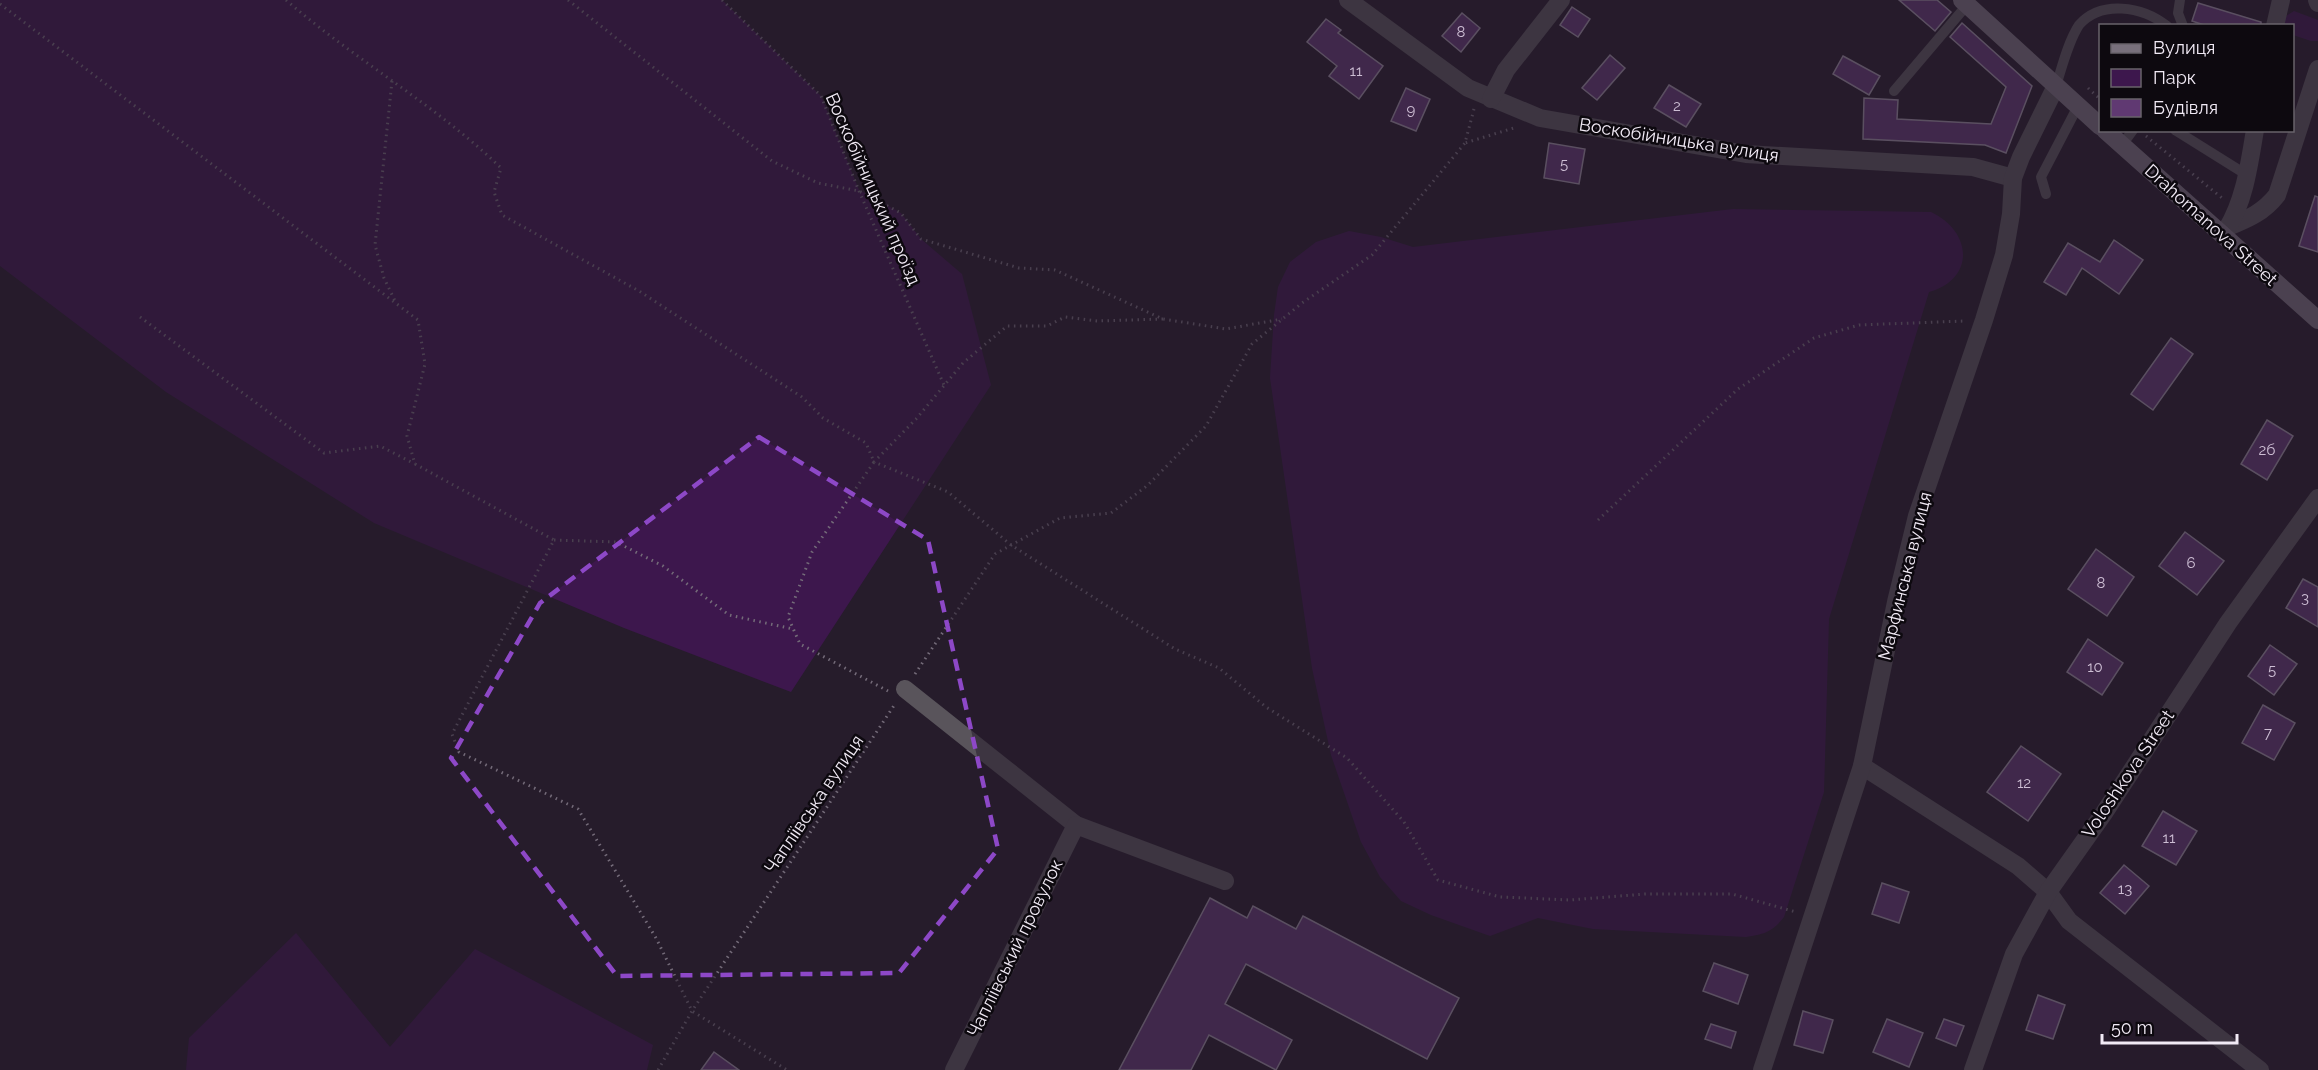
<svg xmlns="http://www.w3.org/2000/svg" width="2318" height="1070" font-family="Raleway,sans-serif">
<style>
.green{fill:#3d174d}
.building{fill:#603972;stroke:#9a8ea1;stroke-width:1.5}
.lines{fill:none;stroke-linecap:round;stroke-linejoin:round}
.path{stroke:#746b79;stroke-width:3;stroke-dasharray:1.5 4.5;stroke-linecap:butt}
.lane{stroke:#59545b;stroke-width:10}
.street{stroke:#59545b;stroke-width:18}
.secondary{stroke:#78707c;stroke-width:18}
.marked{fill:none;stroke:#8d48c7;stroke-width:4.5;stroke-dasharray:12 8;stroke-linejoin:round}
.labels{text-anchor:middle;stroke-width:5;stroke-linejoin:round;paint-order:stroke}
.number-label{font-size:15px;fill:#cdbed4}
.street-label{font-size:18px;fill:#f1eaf5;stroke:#0d090f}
</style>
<rect width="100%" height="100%" fill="#261c2b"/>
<g class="green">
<path d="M0 0H722L821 96 859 190 901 213 921 239 962 274 991 385 791 692 624 628 374 523 166 392 0 266Z"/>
<path d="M2294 11 2318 20V41H2311L2293 35 2292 26 2283 25 2286 16Z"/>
<path d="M1733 209 1931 212C1972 231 1976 279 1929 292L1829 619 1824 792 1784 917C1772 932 1765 934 1746 937L1593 929 1538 918 1490 936 1431 915 1401 901 1380 877 1361 842 1331 755 1312 668 1270 378 1274 315 1278 287 1290 262 1316 242 1349 231 1381 237 1413 247Z"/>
<path d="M296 933 390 1047 475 949 653 1045 647 1070H186L189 1038Z"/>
</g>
<g class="building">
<path d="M1899 0H1937L1951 12 1935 31Z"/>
<path d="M2198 3 2261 22V26H2207L2192 21Z"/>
<path d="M1572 7 1590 19 1578 37 1560 25Z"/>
<path d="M1462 13 1480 28 1461 52 1442 36Z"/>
<path d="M1326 19 1341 30 1338 33 1383 66 1359 99 1329 76 1337 66 1307 42Z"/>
<path d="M1962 23 2032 86 2006 153 1985 145 1863 139 1864 98 1898 100 1897 119 1991 124 2006 87 1950 37Z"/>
<path d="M1610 55 1625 68 1597 100 1582 88Z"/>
<path d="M1843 56 1880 76 1869 95 1833 74Z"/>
<path d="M1669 85 1701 104 1686 127 1654 108Z"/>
<path d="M1406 88 1430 99 1416 131 1391 121Z"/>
<path d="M1549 143 1585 149 1579 184 1544 178Z"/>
<path d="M2315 196 2318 197V252L2299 246Z"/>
<path d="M2114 240 2143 260 2119 294 2082 268 2066 295 2044 282 2068 243 2100 262Z"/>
<path d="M2171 338 2193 354 2153 410 2131 394Z"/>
<path d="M2267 420 2293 436 2267 480 2241 464Z"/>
<path d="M2185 532 2224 561 2197 595 2159 566Z"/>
<path d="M2096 549 2134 577 2107 616 2068 589Z"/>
<path d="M2303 579 2318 587V627L2286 608Z"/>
<path d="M2088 639 2123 663 2102 695 2067 672Z"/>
<path d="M2270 645 2297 664 2274 695 2248 676Z"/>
<path d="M2263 705 2295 723 2274 760 2242 743Z"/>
<path d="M2021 746 2061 774 2028 821 1987 792Z"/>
<path d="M2163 811 2197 831 2176 865 2142 846Z"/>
<path d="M2124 865 2149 886 2125 914 2100 893Z"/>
<path d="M1882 883 1909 892 1899 923 1872 914Z"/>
<path d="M1210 898 1247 918 1253 906 1296 929 1303 916 1459 998 1427 1059 1246 964 1225 1004 1292 1040 1276 1070 1209 1035 1191 1070H1119Z"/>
<path d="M1714 963 1748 975 1738 1004 1703 991Z"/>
<path d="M2038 995 2065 1005 2053 1039 2026 1030Z"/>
<path d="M1803 1011 1833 1020 1823 1053 1794 1045Z"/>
<path d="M1887 1019 1923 1033 1909 1067 1873 1052Z"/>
<path d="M1944 1019 1964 1026 1956 1046 1936 1038Z"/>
<path d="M1711 1024 1736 1032 1731 1048 1705 1039Z"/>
<path d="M714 1052 739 1070H701Z"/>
</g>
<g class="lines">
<g class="path">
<path d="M286 0C355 60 436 105 501 168L494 192 502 215 639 291 802 397 823 418 866 443 874 462 812 552 788 617 800 644 888 691"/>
<path d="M568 0 772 161 818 183 859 191 901 213 921 239 1019 268 1055 270 1163 319 1226 329 1282 319"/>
<path d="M722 0 821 96 859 191 944 385"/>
<path d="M0 4 418 320 425 364 407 436 415 464 554 540 452 734 459 752 578 809 656 938 692 1011 787 1070"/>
<path d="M392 81 375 245 384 278 396 303"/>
<path d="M2088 88 2100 99"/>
<path d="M1474 109 1465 143 1517 127"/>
<path d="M2146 136 2222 198"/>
<path d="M140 317 324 453 380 446 415 464"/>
<path d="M1163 319 1097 321 1065 317 1047 326H1007L963 363 916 419 874 462 948 492 1011 545 1175 649 1219 668 1266 707 1347 758 1404 822 1438 880 1500 897 1570 900 1645 894H1732L1796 912"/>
<path d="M1598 520 1738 389 1814 338 1859 325 1965 321"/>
<path d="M554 540 616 542 663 566 729 615 793 629"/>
<path d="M915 674 995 554 1060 518 1111 513 1148 485 1206 426 1252 344 1302 303 1372 255 1465 143"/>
<path d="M658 1070 692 1011 895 704"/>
</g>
<g class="lane">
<path d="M2180 0 2178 13 2183 26"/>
<path d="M2056 86C2062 67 2068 42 2079 25 2101 0 2142 6 2167 26"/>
<path d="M1894 91 1967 5"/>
<path d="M2175 130 2247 175"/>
<path d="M2122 145 2133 130"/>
<path d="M2046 194 2041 177 2078 106"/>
</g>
<g class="street">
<path d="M1348 0 1468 88 1540 118 1746 154 1973 167 2013 178"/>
<path d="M2317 0 2318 3"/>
<path d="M2275 26 2281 0"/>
<path d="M1491 99 1506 70 1561 0"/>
<path d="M2228 227C2248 219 2264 212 2277 195L2318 69"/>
<path d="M2227 229C2245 199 2249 165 2255 130"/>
<path d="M905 689 1076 825"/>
<path d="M1862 766 2018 866 2048 892 2069 921 2260 1070"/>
<path d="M954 1070 1076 825 1225 881"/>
<path d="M1762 1070 1862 766 1896 602 1917 516 1984 320 2004 255 2011 214 2013 178 2021 157 2056 86"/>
<path d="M1973 1070 2014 954 2048 892 2104 813 2228 623 2318 498"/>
</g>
<g class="secondary">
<path d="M1962 0 2100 126"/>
<path d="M2105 130 2318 320"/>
</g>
</g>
<path d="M0 0H2318V1070H0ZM759 437 928 540 998 849 899 973 617 976 451 758 540 603Z" fill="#261c2b" fill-opacity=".55" fill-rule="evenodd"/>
<path class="marked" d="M759 437 928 540 998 849 899 973 617 976 451 758 540 603Z"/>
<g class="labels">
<g class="number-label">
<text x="1461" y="37">8</text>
<text x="1356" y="76">11</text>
<text x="1677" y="111">2</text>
<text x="1411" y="115">9</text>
<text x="1564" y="169">5</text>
<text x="2267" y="455">2б</text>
<text x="2191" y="568">6</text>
<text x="2101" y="588">8</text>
<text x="2305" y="603">3</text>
<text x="2095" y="672">10</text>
<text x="2272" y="675">5</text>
<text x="2268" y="738">7</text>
<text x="2024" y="788">12</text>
<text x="2169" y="843">11</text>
<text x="2125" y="894">13</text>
</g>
<g class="street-label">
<text transform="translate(1679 140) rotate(9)" y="6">Воскобійницька вулиця</text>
<text transform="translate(873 189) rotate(66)" y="6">Воскобійницький проїзд</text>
<text transform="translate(2211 225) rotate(42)" y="6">Drahomanova Street</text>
<text transform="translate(1905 576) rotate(-76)" y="6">Марфинська вулиця</text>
<text transform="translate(2128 774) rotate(-56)" y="6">Voloshkova Street</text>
<text transform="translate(814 804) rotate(-56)" y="6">Чапліївська вулиця</text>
<text transform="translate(1015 948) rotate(-64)" y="6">Чапліївський провулок</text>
</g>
</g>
<rect x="2099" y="24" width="195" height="108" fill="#0d090f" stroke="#68636b" stroke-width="1.5"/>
<rect x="2111" y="44" width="30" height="9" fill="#78707c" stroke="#68636b" stroke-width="1.5"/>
<text x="2153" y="54" font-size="18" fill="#f1eaf5">Вулиця</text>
<rect x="2111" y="69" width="30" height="18" fill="#3d174d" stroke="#68636b" stroke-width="1.5"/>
<text x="2153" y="84" font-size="18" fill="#f1eaf5">Парк</text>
<rect x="2111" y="99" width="30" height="18" fill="#603972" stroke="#68636b" stroke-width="1.5"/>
<text x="2153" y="114" font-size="18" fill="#f1eaf5">Будівля</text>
<path d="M2102 1034v9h135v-9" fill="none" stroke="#f1eaf5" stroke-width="3"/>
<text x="2111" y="1034" font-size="18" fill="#f1eaf5" stroke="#0d090f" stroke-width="4.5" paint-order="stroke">50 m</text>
</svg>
